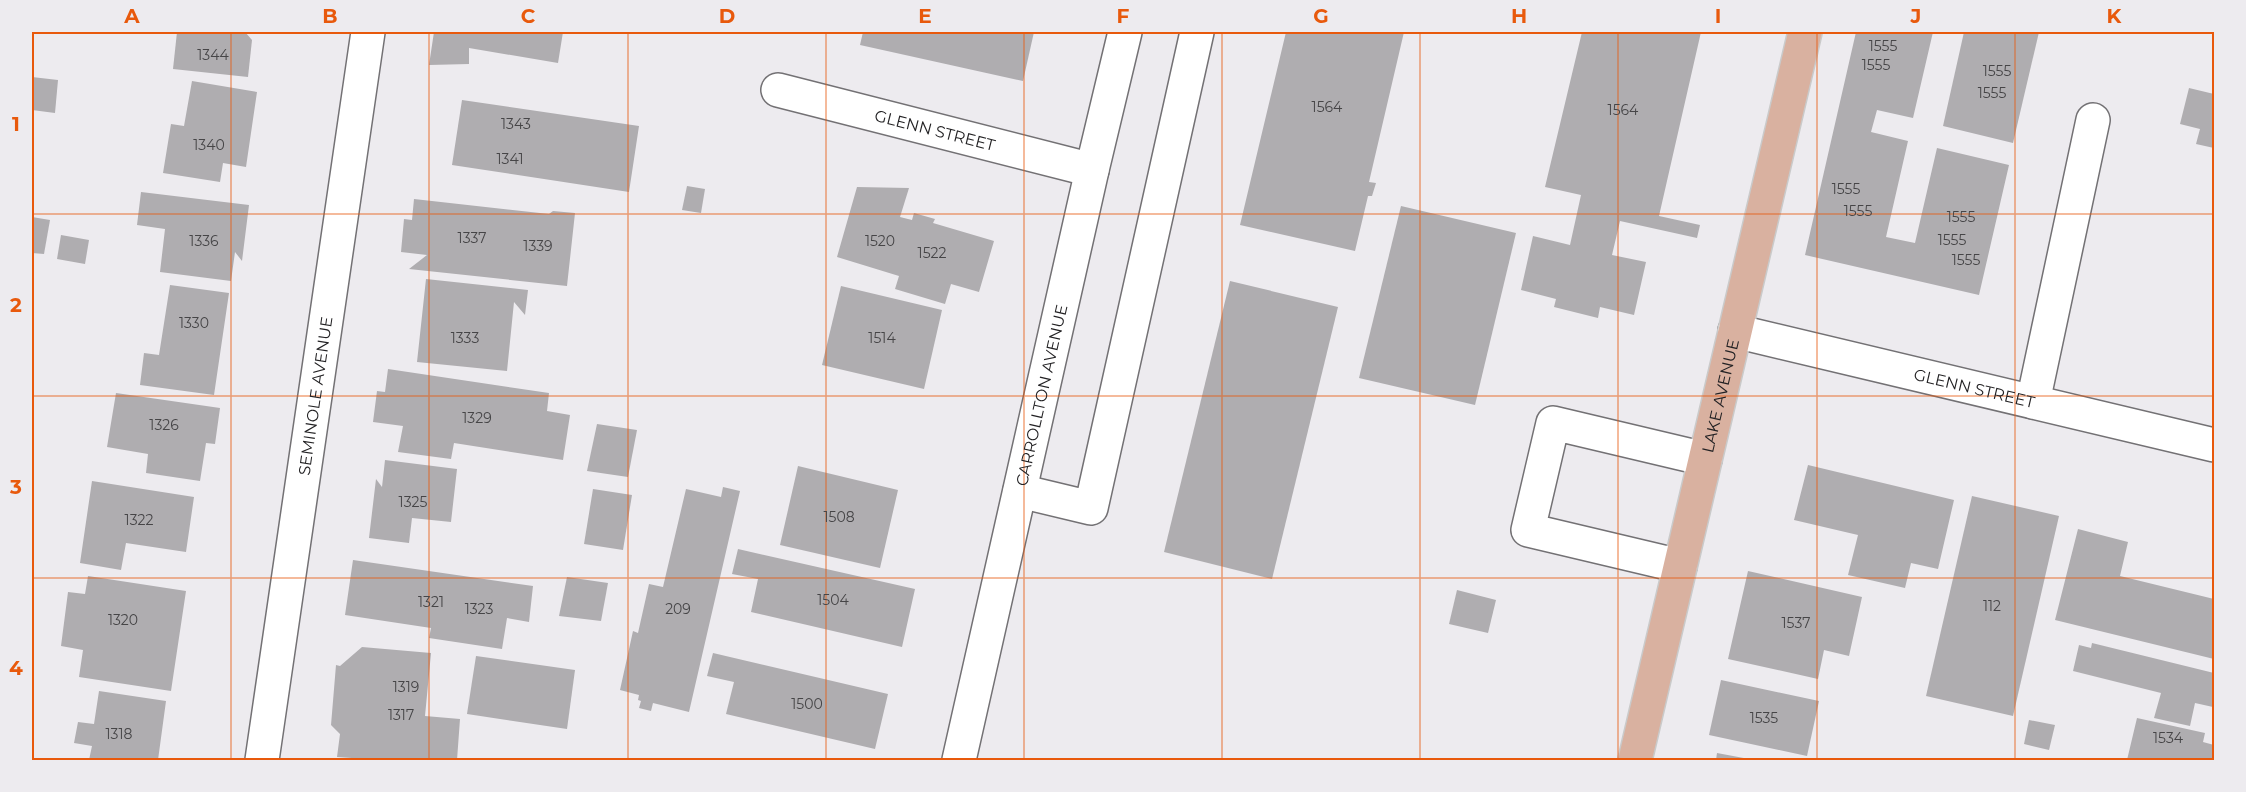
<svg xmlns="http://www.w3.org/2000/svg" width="2246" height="792" font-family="Montserrat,sans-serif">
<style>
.building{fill:#afadb0}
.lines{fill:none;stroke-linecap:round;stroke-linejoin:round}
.minor-casing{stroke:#737174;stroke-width:36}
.major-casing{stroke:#cacaca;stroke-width:36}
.minor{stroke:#fff;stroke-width:33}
.major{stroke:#d9b1a0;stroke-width:33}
.grid{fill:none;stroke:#e8590c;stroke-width:1.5;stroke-opacity:0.55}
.labels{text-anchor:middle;stroke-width:5;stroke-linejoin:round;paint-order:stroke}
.number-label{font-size:14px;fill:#464547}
.street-label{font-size:16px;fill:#232224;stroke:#edebef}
.neatline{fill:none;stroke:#e8590c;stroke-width:2}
.grid-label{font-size:20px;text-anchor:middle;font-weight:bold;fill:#e8590c}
</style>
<rect width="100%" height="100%" fill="#edebef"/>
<g class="building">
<path d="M177 32H245L252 40 248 77 173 69Z"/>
<path d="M434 32H563L558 63 469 48V64L429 65Z"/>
<path d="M863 32H1034L1023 81 860 45Z"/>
<path d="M1286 32H1404L1369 182 1376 183 1372 196H1368L1355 251 1240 225Z"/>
<path d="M1582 32H1701L1659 216 1700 225 1697 238 1620 221 1612 255 1646 262 1634 315 1600 307 1598 318 1554 307 1556 299 1521 290 1533 236 1570 245 1581 195 1545 187Z"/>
<path d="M1856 32H1933L1913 118 1877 110 1871 132 1908 141 1886 237 1915 243 1937 148 2009 165 1979 295 1805 255Z"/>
<path d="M1964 32H2039L2013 143 1943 126Z"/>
<path d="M32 77 58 80 55 113 32 110Z"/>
<path d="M192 81 257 92 246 167 223 163 220 182 163 173 171 124 184 126Z"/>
<path d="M2189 88 2214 94V148L2196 144 2200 129 2180 124Z"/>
<path d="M462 100 639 126 629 192 452 165Z"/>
<path d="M687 186 705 189 701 213 682 210Z"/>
<path d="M857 187 909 188 900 217 912 220 914 213 935 219 933 223 994 241 979 292 951 284 945 304 895 289 899 276 837 257Z"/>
<path d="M141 192 249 205 242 261 235 252 231 281 160 272 165 229 137 225Z"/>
<path d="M414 199 549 214 553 211 575 213 567 286 409 269 427 255 401 252 404 219 412 220Z"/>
<path d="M1401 206 1516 233 1475 405 1359 378Z"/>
<path d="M32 217 50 220 44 254 32 253Z"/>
<path d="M61 235 89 240 85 264 57 259Z"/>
<path d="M426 279 528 290 525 315 514 302 507 371 417 362Z"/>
<path d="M1230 281 1338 307 1272 579 1164 552Z"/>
<path d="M170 285 229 293 214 395 140 385 144 353 159 355Z"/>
<path d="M841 286 942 310 924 389 822 365Z"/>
<path d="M388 369 549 393 547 411 570 415 563 460 454 443 451 459 398 452 403 426 373 422 377 391 385 392Z"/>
<path d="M116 393 220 408 215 444 206 443 200 481 146 473 148 454 107 447Z"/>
<path d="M597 424 637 430 628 477 587 471Z"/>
<path d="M385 460 457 469 451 522 412 518 409 543 369 538 376 479 382 487Z"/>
<path d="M1808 465 1954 500 1938 569 1911 563 1905 588 1848 575 1858 535 1794 520Z"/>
<path d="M798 466 898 490 880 568 780 545Z"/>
<path d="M92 481 194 497 186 552 126 543 121 570 80 563Z"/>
<path d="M723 487 740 491 689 712 653 703 651 711 639 708 641 701 638 700 639 695 620 690 633 631 638 633 649 584 663 587 686 489 721 497Z"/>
<path d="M593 489 632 495 623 550 584 544Z"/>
<path d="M1972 496 2059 516 2013 716 1926 696Z"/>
<path d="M2078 529 2128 542 2120 576 2214 599V659L2055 620Z"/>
<path d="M738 549 915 589 902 647 751 612 758 579 732 574Z"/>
<path d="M353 560 533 586 529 622 507 618 502 649 429 638 431 628 345 615Z"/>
<path d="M1748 571 1862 597 1849 656 1824 650 1818 679 1728 659Z"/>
<path d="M88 576 186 591 171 691 79 677 83 650 61 646 68 592 85 594Z"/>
<path d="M567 577 608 583 601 621 559 616Z"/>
<path d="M1457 590 1496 600 1488 633 1449 624Z"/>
<path d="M2092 643 2214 673 2213 707 2195 703 2190 726 2154 718 2161 693 2073 671 2079 645 2091 648Z"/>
<path d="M362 647 431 653 425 716 460 719 457 760H381L337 757 340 734 331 725 336 665 340 666Z"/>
<path d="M713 653 888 694 875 749 726 714 734 682 707 676Z"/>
<path d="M476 656 575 670 567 729 467 714Z"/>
<path d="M1721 680 1819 701 1807 756 1709 735Z"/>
<path d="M99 691 166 701 158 760H89L92 746 74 743 78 722 94 724Z"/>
<path d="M2137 718 2205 733 2203 742 2214 745V760H2127Z"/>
<path d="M2029 720 2055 725 2049 750 2024 744Z"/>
<path d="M1717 753 1749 759V760H1716Z"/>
</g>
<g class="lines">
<g class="minor-casing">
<g id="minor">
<path id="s1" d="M778 90 1092 170"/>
<path id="s2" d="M1735 331 2214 445"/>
<path d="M2033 402 2093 120"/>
<path d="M1020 491 1091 508 1197 32"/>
<path d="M1680 566 1528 530 1553 423 1705 459"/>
<path id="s3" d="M262 760 368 32"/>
<path id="s4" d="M959 760 1092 170 1125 32"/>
</g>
</g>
<g class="major-casing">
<g id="major">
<path id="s5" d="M1635 760 1805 32"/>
</g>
</g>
<use href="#minor" class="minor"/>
<use href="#major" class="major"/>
</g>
<path class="grid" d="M231 32V760M429 32V760M628 32V760M826 32V760M1024 32V760M1222 32V760M1420 32V760M1618 32V760M1817 32V760M2015 32V760M32 214H2214M32 396H2214M32 578H2214"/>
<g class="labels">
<g class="number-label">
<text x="1883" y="51">1555</text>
<text x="213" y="60">1344</text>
<text x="1876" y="70">1555</text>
<text x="1997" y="76">1555</text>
<text x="1992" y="98">1555</text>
<text x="1327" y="112">1564</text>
<text x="1623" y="115">1564</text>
<text x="516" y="129">1343</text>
<text x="209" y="150">1340</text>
<text x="510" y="164">1341</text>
<text x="1846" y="194">1555</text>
<text x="1858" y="216">1555</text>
<text x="1961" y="222">1555</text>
<text x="472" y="243">1337</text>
<text x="1952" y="245">1555</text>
<text x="204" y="246">1336</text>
<text x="880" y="246">1520</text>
<text x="538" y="251">1339</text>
<text x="932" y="258">1522</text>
<text x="1966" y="265">1555</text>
<text x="194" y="328">1330</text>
<text x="465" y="343">1333</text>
<text x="882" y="343">1514</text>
<text x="477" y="423">1329</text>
<text x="164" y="430">1326</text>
<text x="413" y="507">1325</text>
<text x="839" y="522">1508</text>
<text x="139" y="525">1322</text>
<text x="833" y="605">1504</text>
<text x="431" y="607">1321</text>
<text x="1992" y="611">112</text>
<text x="479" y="614">1323</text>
<text x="678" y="614">209</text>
<text x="123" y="625">1320</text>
<text x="1796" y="628">1537</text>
<text x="406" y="692">1319</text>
<text x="807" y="709">1500</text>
<text x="401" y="720">1317</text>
<text x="1764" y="723">1535</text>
<text x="119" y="739">1318</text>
<text x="2168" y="743">1534</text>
</g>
<g class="street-label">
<text dy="6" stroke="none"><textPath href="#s1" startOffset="162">GLENN STREET</textPath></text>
<text dy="6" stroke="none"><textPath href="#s2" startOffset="246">GLENN STREET</textPath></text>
<text dy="6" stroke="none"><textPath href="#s3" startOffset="368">SEMINOLE AVENUE</textPath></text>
<text dy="6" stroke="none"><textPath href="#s4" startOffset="374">CARROLLTON AVENUE</textPath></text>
<text dy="6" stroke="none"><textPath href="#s5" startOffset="374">LAKE AVENUE</textPath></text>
</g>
</g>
<rect width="2246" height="792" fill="none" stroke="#edebef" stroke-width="66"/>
<rect x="33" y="33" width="2180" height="726" class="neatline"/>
<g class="grid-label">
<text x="132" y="23">A</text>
<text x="330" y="23">B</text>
<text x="528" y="23">C</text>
<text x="727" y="23">D</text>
<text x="925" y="23">E</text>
<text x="1123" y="23">F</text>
<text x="1321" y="23">G</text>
<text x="1519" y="23">H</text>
<text x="1718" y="23">I</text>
<text x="1916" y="23">J</text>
<text x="2114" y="23">K</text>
<text x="16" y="131">1</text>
<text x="16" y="312">2</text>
<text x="16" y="494">3</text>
<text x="16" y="675">4</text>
</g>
</svg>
